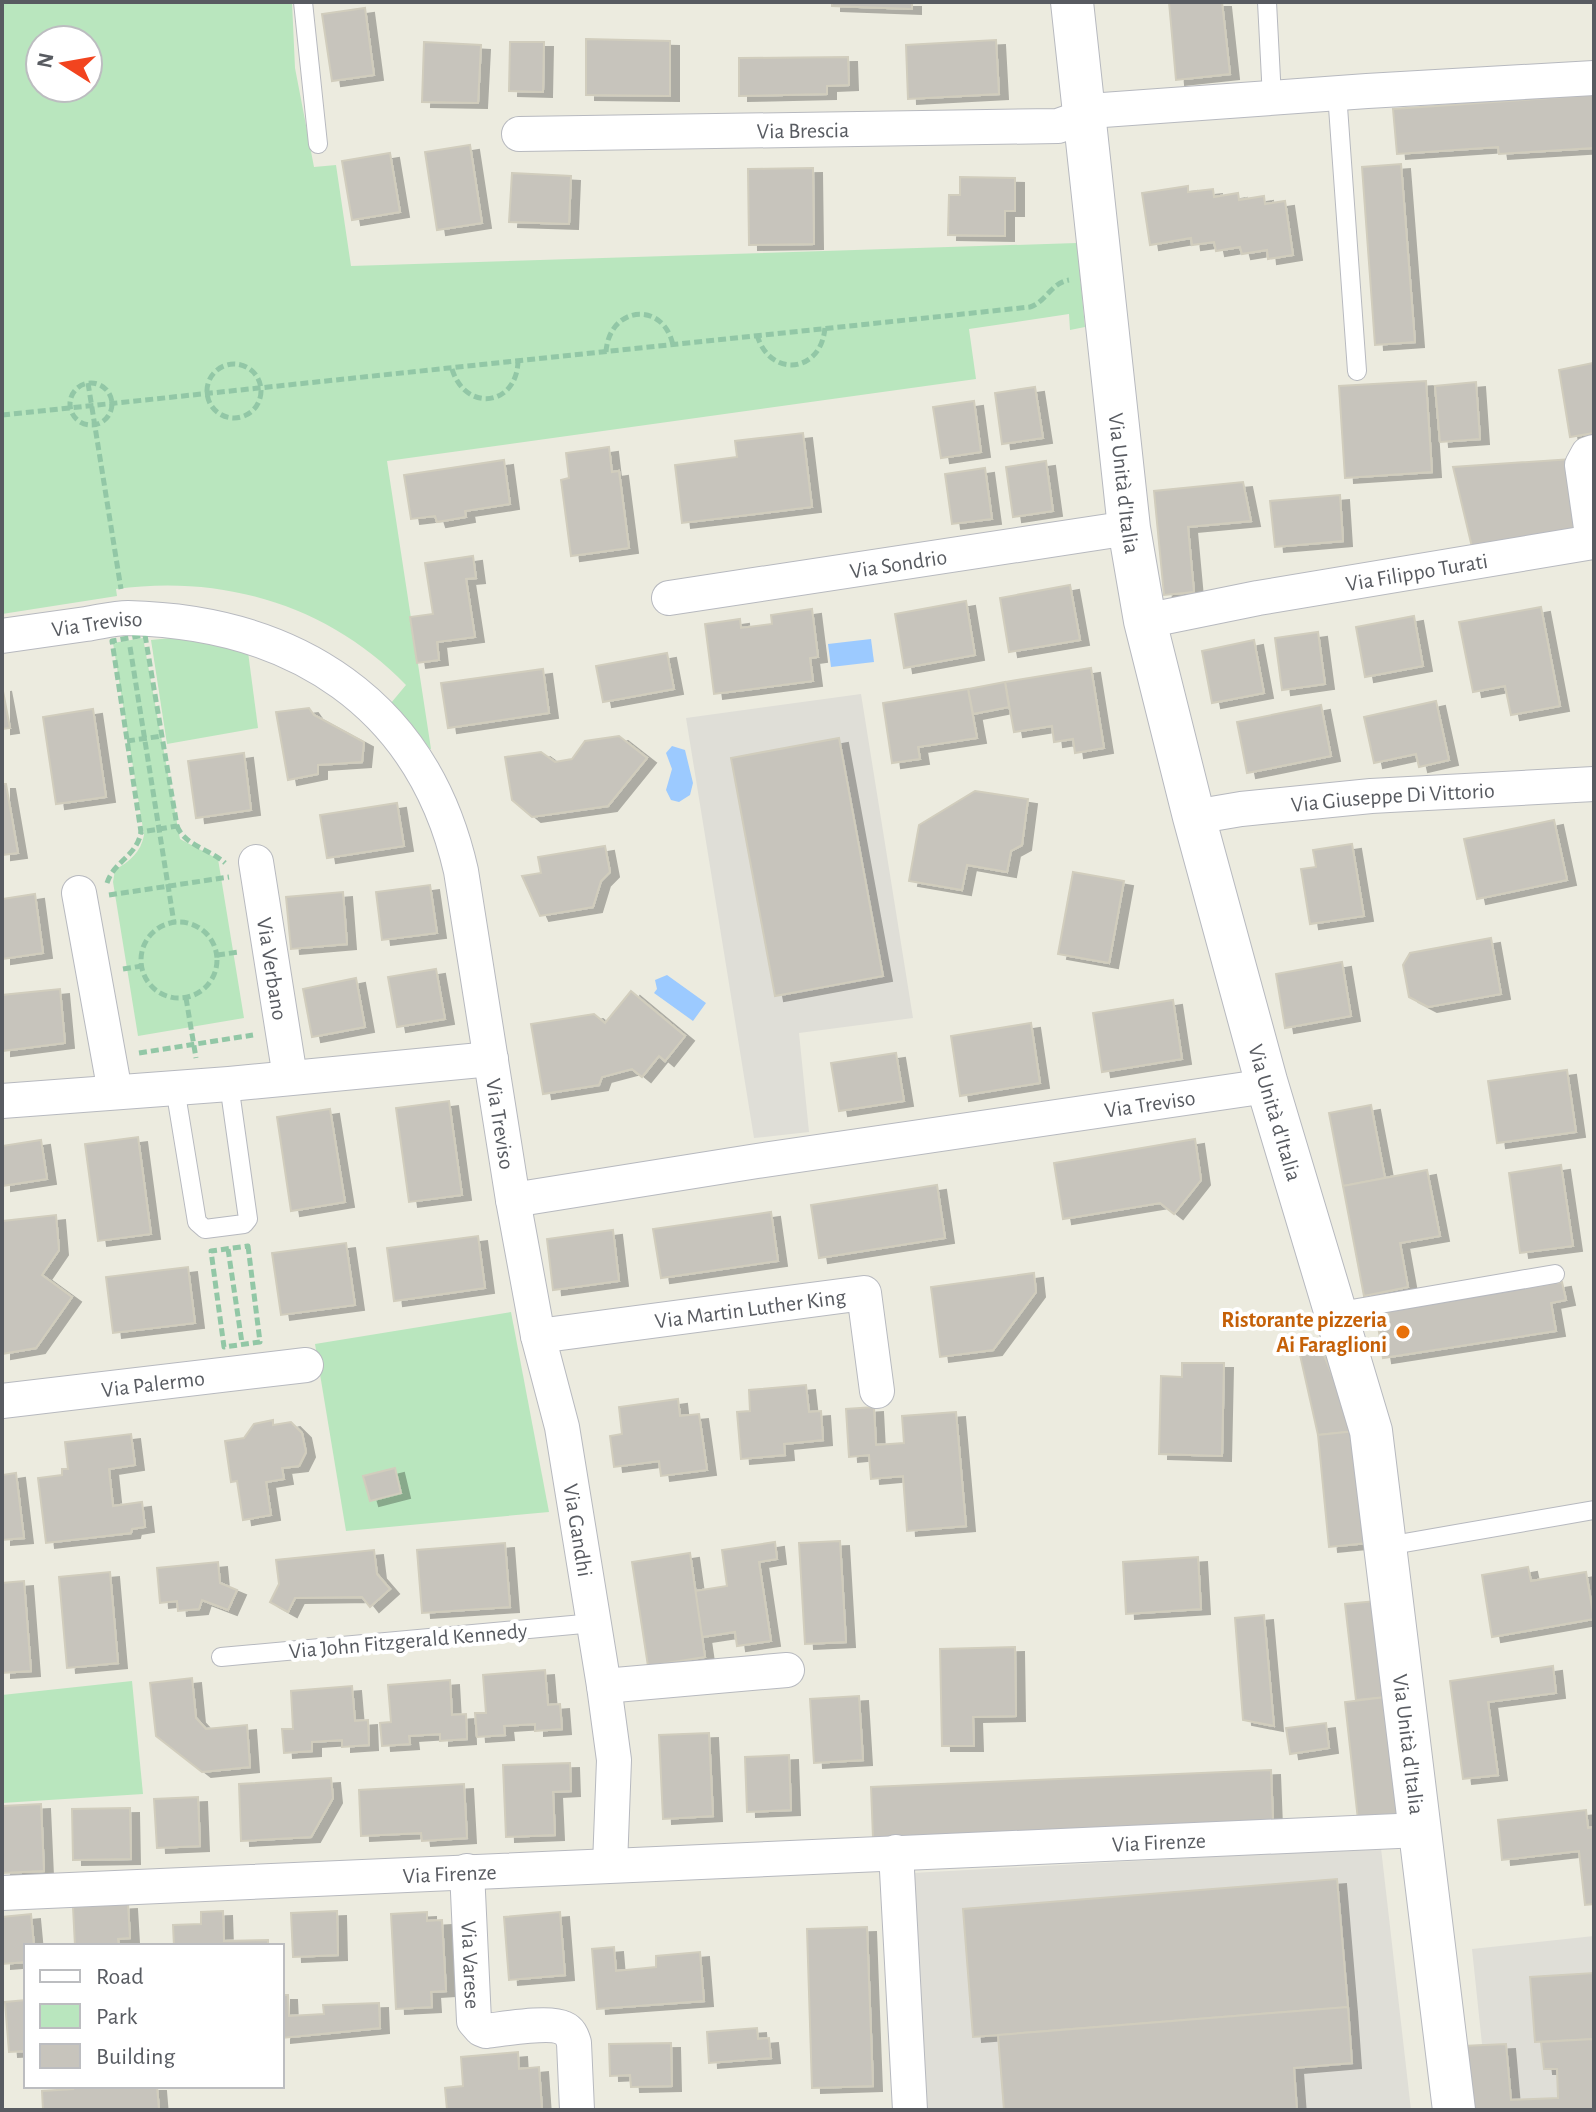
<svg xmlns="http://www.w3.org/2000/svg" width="1596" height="2112" font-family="'Alegreya Sans',sans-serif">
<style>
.industrial{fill:#dfded7}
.green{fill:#b9e6be;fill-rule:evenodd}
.water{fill:#9ccaff}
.building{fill:#c7c4bc;stroke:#d1cdbd;stroke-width:2;filter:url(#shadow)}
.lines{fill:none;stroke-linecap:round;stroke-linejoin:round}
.service-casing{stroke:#b7b9bf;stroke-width:20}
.minor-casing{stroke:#b7b9bf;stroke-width:36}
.tertiary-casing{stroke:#b7b9bf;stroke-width:44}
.path{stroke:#92c7a6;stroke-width:5;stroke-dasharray:8 4;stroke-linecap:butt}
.service{stroke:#fff;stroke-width:18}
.minor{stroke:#fff;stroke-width:34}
.tertiary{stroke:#fff;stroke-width:42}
.food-dot{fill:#e8710a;stroke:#fff;stroke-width:3}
.labels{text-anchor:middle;stroke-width:8;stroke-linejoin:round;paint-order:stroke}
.street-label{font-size:22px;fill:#585b61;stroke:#fff}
.food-label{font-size:22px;font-weight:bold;fill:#c56008;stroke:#fff;text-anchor:end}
</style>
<defs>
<filter id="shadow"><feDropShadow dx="9" dy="5" stdDeviation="0" flood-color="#0004"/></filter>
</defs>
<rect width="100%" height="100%" fill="#ecebdf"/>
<g class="industrial">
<path d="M861 694 913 1018 799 1033 809 1132 754 1138 686 718Z"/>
<path d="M1381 1848 1411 2110H923L912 1873Z"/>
<path d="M1594 1936V2110H1472L1463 2046 1482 2044 1472 1949Z"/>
</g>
<g class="green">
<path d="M2 2H292L295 68 314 167 336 165 351 266 1077 243 1085 327 1070 330 1069 314 969 329 976 379 387 461 431 749H430L416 730 391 703 406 685C330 606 224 574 116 589L117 596 2 614ZM40 40H88V88H40Z"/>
<path d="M143 638 180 839 218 859 244 1018 138 1036 113 882 115 870C130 861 141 852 144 835L113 643Z"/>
<path d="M171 638 211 642 248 652 258 728 167 744 151 640Z"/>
<path d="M511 1312 549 1512 346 1531 315 1344Z"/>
<path d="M132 1681 143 1794 2 1803V1695Z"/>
</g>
<g class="water">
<path d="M871 639 874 662 831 667 828 644Z"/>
<path d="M672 746 685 750 693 783 690 795 679 802 671 800 666 790 672 769 666 753Z"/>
<path d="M667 975 706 1003 693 1021 654 993 657 989 655 980Z"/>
</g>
<g class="building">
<path d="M832 2H912V9L832 6Z"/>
<path d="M1169 2H1222L1230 74 1176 80Z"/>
<path d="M365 8 374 75 332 81 322 14Z"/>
<path d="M586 39 670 41V96L586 95Z"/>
<path d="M996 40 999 94 908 99 906 45Z"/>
<path d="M424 42 481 45 478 103 422 102Z"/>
<path d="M510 42H544L543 92 509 91Z"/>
<path d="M848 57 849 85 827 86V94L739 96V58Z"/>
<path d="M1594 95V148L1499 154 1498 147 1397 154 1393 109Z"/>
<path d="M470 145 482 223 437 230 425 152Z"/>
<path d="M390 153 400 212 352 220 342 161Z"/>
<path d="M1401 164 1415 342 1375 345 1362 167Z"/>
<path d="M813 168 814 244 749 245 748 169Z"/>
<path d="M512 173 571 176 569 224 509 222Z"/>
<path d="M960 177 1015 178V211H1005V236L948 235 949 195H960Z"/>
<path d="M1188 186V192L1213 189 1214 197 1238 193 1239 200 1264 196 1265 204 1285 201 1293 255 1268 259 1267 250 1242 254 1240 247 1216 251 1214 242 1192 245 1191 238 1150 245 1142 193Z"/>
<path d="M1593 363 1594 433 1570 437 1559 370Z"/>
<path d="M1426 381 1432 472 1345 478 1339 386Z"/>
<path d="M1476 382 1480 439 1440 442 1435 386Z"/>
<path d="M1035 387 1043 438 1002 444 995 393Z"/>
<path d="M974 401 981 452 941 458 933 407Z"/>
<path d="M803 433 812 507 682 523 675 465 737 457 735 441Z"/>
<path d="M609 447 612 472 619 471 629 548 571 556 561 480 569 478 566 453Z"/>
<path d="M1572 459 1584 529 1472 547 1453 467Z"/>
<path d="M504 460 510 504 465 511 466 517 437 522 435 516 411 519 404 475Z"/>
<path d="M1046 461 1053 511 1013 517 1006 467Z"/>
<path d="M985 468 992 519 952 524 945 474Z"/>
<path d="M1243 482 1251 521 1188 527 1194 592 1164 595 1154 491Z"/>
<path d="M1340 495 1343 541 1275 547 1270 501Z"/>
<path d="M473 556 476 578 466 579 475 637 437 642 439 660 417 663 410 617 433 614 425 563Z"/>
<path d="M1070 585 1080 640 1009 652 1000 598Z"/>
<path d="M966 601 975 655 904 668 895 614Z"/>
<path d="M1541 607 1560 706 1511 715 1505 686 1473 692 1459 622Z"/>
<path d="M812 609 818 657 810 658 813 681 714 694 705 624 740 619 741 628 772 624 771 615Z"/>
<path d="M1414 616 1423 666 1365 677 1356 627Z"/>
<path d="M1318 632 1325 684 1282 690 1275 638Z"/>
<path d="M1254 640 1264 693 1212 703 1202 651Z"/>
<path d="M667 653 674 689 603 702 596 666Z"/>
<path d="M1091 668 1104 748 1075 753 1073 739 1054 742 1052 726 1014 732 1005 682Z"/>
<path d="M543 669 549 713 448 728 441 683Z"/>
<path d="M1005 682 1009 707 973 714 968 689Z"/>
<path d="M2 686 10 728 2 729Z"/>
<path d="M968 689 977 738 918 747 920 759 892 763 883 703Z"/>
<path d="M1436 701 1449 760 1419 767 1416 754 1374 763 1364 717Z"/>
<path d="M1321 705 1331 756 1247 773 1237 722Z"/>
<path d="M309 708 314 715 364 742 362 762 318 765V774L288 780 276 712Z"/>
<path d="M93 709 106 797 56 804 43 717Z"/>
<path d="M619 736 647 758 608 806 532 817 512 800 505 757 541 752 555 762 572 759 585 741Z"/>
<path d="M839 738 883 976 775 996 731 758Z"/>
<path d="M244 753 251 810 196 818 188 761Z"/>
<path d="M2 784H6L18 853 2 855Z"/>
<path d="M975 791 1028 799 1022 845 1011 851 1007 872 967 865 962 890 909 881 919 825Z"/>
<path d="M397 803 404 846 327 858 320 815Z"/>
<path d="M1554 820 1567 880 1477 899 1464 839Z"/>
<path d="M1352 844 1364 916 1310 924 1301 869 1316 867 1313 850Z"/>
<path d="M605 846 610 872 601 881 593 907 540 916 522 876 541 873 538 857Z"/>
<path d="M1073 872 1124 881 1109 963 1058 954Z"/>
<path d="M430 885 437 933 382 940 376 892Z"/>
<path d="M343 892 347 944 291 949 286 897Z"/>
<path d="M35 894 43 953 2 959V899Z"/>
<path d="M1491 938 1501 994 1428 1007 1409 997 1403 965 1410 953Z"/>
<path d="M1342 962 1351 1016 1285 1028 1276 974Z"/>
<path d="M436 969 445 1019 397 1027 388 977Z"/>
<path d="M356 978 365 1027 312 1037 303 989Z"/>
<path d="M60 989 65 1043 2 1051V995Z"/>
<path d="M631 991 685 1036 665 1061 659 1056 642 1077 632 1069 602 1077 599 1085 543 1094 531 1024 594 1014 605 1023Z"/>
<path d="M1173 1000 1182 1059 1102 1072 1093 1013Z"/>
<path d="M1031 1023 1040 1083 960 1096 951 1036Z"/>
<path d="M896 1053 904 1101 839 1111 831 1063Z"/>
<path d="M1567 1070 1576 1132 1497 1143 1488 1081Z"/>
<path d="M449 1101 462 1195 409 1202 396 1108Z"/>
<path d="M1371 1105 1385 1178 1343 1186 1329 1113Z"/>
<path d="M330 1109 345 1202 291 1211 277 1117Z"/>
<path d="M138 1137 151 1234 98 1241 85 1144Z"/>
<path d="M1195 1139 1201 1180 1174 1214 1160 1203 1063 1219 1054 1163Z"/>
<path d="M41 1140 47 1179 2 1186V1146Z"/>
<path d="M1561 1165 1573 1246 1520 1253 1509 1173Z"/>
<path d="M1427 1170 1440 1236 1400 1243 1408 1287 1364 1296 1343 1186Z"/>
<path d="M937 1185 945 1238 819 1258 811 1205Z"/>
<path d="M771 1212 778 1261 661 1278 653 1229Z"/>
<path d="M56 1215 59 1250 42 1275 72 1297 36 1348 2 1354 3 1221Z"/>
<path d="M613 1230 619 1281 553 1290 547 1239Z"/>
<path d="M478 1236 485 1288 394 1301 387 1248Z"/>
<path d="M346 1243 355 1305 281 1315 272 1253Z"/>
<path d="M188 1267 195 1323 113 1333 106 1277Z"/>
<path d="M1034 1273 1036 1292 993 1350 940 1357 931 1287Z"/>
<path d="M1562 1282 1566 1300 1551 1303 1556 1331 1383 1358 1377 1319 1389 1317 1388 1310Z"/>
<path d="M1323 1353 1356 1431 1318 1435 1300 1355Z"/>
<path d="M1182 1363H1224L1222 1456 1159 1454 1161 1376 1182 1377Z"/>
<path d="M806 1385 809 1412 821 1411 823 1440 784 1444 785 1455 741 1459 737 1412 750 1411 749 1390Z"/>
<path d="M678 1399 680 1416 699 1414 707 1470 661 1476 659 1461 614 1467 610 1436 622 1434 619 1407Z"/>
<path d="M874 1407 876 1445 904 1443 902 1416 956 1412 966 1526 907 1531 903 1476 871 1479 869 1455 849 1457 846 1409Z"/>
<path d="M273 1420V1425L291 1422 302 1433 306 1452 299 1466 282 1468 284 1479 266 1482 271 1515 243 1520 237 1481 231 1482 225 1441 244 1438 254 1424Z"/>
<path d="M1356 1431 1367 1543 1329 1547 1318 1435Z"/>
<path d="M131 1434 135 1465 109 1469 113 1506 142 1502 145 1527 132 1529 131 1533 46 1543 38 1478 62 1475V1469H68L65 1442Z"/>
<path d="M395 1468 401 1493 370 1501 363 1476Z"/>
<path d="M16 1473 24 1538 2 1540V1475Z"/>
<path d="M840 1541 846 1642 805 1644 799 1543Z"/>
<path d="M775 1542 777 1559 759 1562 771 1641 737 1646 735 1632 702 1637 695 1591 727 1586 722 1550Z"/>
<path d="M505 1543 510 1607 422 1613 417 1550Z"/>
<path d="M374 1550 377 1574 390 1589 370 1607 362 1597 295 1598 288 1612 270 1602 279 1584 276 1560Z"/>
<path d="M690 1553 705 1657 648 1666 632 1562Z"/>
<path d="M1198 1557 1201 1609 1126 1614 1123 1562Z"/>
<path d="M218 1562 220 1583 237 1590 228 1610 202 1600 199 1609 178 1611 177 1601 160 1603 157 1568Z"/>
<path d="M1528 1567 1531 1581 1586 1572 1594 1619 1492 1637 1482 1575Z"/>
<path d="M110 1572 118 1663 67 1668 59 1577Z"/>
<path d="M24 1581 31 1671 2 1673V1583Z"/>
<path d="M1376 1601 1386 1697 1356 1700 1345 1604Z"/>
<path d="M1264 1615 1274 1726 1243 1720 1235 1618Z"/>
<path d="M1015 1647 1016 1716 973 1717 974 1746H942L940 1649Z"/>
<path d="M1553 1666 1556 1693 1488 1702 1498 1775 1463 1779 1450 1681Z"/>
<path d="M545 1670 548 1705 560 1704 562 1729 535 1731V1724L504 1726 505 1735 477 1737 475 1713H486L483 1675Z"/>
<path d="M192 1678 196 1718 206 1729 247 1725 250 1767 202 1772 156 1736 150 1683Z"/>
<path d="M450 1680 452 1715 466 1714 467 1739 440 1741V1734L409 1736 410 1744 382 1746 380 1723 391 1722 388 1685Z"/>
<path d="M352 1686 355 1721 368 1720 369 1745 342 1747V1740L312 1742V1751L284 1753 282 1729H293L291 1691Z"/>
<path d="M859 1696 863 1760 814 1763 810 1699Z"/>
<path d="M1386 1697 1399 1815 1358 1820 1345 1702Z"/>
<path d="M1326 1723 1329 1748 1290 1754 1286 1728Z"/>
<path d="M709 1733 713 1816 663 1819 659 1735Z"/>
<path d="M789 1755 791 1810 747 1812 745 1757Z"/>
<path d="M570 1763 571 1791 553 1792 555 1835 506 1837 503 1765Z"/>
<path d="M1271 1770 1273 1821 873 1838 871 1787Z"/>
<path d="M331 1778 333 1798 311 1837 241 1841 239 1784Z"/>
<path d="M464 1784 467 1838 422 1841 421 1833 361 1836 359 1790Z"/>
<path d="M198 1797 200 1846 157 1848 154 1799Z"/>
<path d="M41 1804 44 1871 2 1873 3 1806Z"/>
<path d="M130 1808 131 1859 73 1860 72 1809Z"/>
<path d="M1586 1810 1588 1828 1594 1827V1904L1585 1905 1579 1851 1502 1860 1498 1820Z"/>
<path d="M1337 1879 1348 2007 973 2037 963 1909Z"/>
<path d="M128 1904 130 1938 118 1939 119 1946H75L73 1907Z"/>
<path d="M223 1911 224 1941 268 1940V1946H174L173 1925 201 1924V1912Z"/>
<path d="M337 1911 338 1955 293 1957 291 1913Z"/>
<path d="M427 1912V1921L442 1920 446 1991 431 1992 432 2007 396 2009 391 1914Z"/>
<path d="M560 1912 565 1975 509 1980 504 1917Z"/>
<path d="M31 1914 34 1946H26V1962L2 1964V1917Z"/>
<path d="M867 1927 873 2086 812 2088 807 1929Z"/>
<path d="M614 1947 616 1971 656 1967V1956L700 1952 704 2001 597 2009 592 1949Z"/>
<path d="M1594 1973V2039L1535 2042 1530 1977Z"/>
<path d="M282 1995H288L289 2016 324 2014 323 2005 379 2003 380 2028 282 2038Z"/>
<path d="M26 2000V2051L9 2052 5 2002Z"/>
<path d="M1348 2007 1352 2063 1294 2068 1297 2110H1004L998 2035Z"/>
<path d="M757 2028 758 2039 769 2038 771 2058 709 2063 707 2032Z"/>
<path d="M1594 2039V2110H1472L1463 2046 1506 2044 1511 2100 1558 2098 1557 2069H1544L1541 2042Z"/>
<path d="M671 2043 672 2086 631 2087 630 2075 610 2076 609 2044Z"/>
<path d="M518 2052 519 2069 539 2067 542 2110H447L445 2088 463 2086 461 2057Z"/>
<path d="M72 2086H157L159 2110H43L42 2091 73 2089Z"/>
</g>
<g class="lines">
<g class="service-casing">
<g id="service">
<path d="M303 2 318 144"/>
<path d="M1267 2 1272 98"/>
<path d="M1337 93 1357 371"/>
<path d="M175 1088 197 1222 205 1229 244 1224 248 1219 229 1084"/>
<path d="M1334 1312 1555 1274"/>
<path d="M1387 1546 1594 1510"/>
<path d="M221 1657 594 1623"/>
</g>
</g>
<g class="minor-casing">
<g id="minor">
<path id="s1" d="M519 134 1058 126 1103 110 1367 91 1594 78"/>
<path id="s2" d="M669 598 1129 528"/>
<path id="s3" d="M1145 621 1258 598 1593 542 1582 465 1588 454 1594 452"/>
<path id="s4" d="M2 636C30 632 58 628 86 624 100 622 114 618 128 618 294 622 423 703 461 871L513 1200 538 1336 562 1427 604 1686 614 1760 610 1865"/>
<path id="s5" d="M1194 817 1241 809 1371 796 1594 784"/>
<path id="s6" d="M256 862 290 1077"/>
<path d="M79 893 115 1092"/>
<path d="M2 1101 229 1084 491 1059"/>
<path id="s7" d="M513 1200 757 1161 1267 1086"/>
<path id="s8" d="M538 1336 864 1293 877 1391"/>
<path id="s9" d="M2 1401 306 1365"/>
<path d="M604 1686 787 1670"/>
<path d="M896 1852 910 2110"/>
<path id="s10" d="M467 1871 474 2021 481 2029 486 2031C504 2029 549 2021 563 2028 570 2031 572 2036 574 2043L577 2110"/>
<path id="s11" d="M2 1893 1420 1830"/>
</g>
</g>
<g class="tertiary-casing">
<g id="tertiary">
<path id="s12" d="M1072 2 1129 528 1145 621 1194 817 1266 1081 1371 1431 1454 2110"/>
</g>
</g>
<g class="path">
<path d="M757 335C770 379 822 373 825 327"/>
<path d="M606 352C609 306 663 300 673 345"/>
<circle cx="234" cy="391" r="27"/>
<path d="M452 369C465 412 516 407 518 362"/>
<path d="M88 383 121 589"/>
<circle cx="91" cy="404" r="21"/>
<path d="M2 415 1030 307C1046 302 1051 283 1069 280"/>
<path d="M145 635 177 826 141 832 112 641Z"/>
<path d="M130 647 174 923"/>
<path d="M127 741 162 736"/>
<path d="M177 826C185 846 210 849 225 863"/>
<path d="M107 883C114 861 137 856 141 832"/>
<path d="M109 895 229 877"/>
<circle cx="179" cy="960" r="38"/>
<path d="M217 955 239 952"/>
<path d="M123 969 142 966"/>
<path d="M186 998 196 1058"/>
<path d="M139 1053 253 1035"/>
<path d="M248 1246 260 1342 224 1347 211 1251Z"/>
<path d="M228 1249 242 1343"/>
</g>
<use href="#service" class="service"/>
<use href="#minor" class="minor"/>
<use href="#tertiary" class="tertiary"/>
</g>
<circle class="food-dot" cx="1403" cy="1332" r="8"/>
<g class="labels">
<g class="street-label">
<text dy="8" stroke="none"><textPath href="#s1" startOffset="284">Via Brescia</textPath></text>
<text dy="8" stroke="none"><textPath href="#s12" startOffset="484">Via Unità d'Italia</textPath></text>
<text dy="8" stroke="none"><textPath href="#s2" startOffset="232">Via Sondrio</textPath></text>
<text dy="8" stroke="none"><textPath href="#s3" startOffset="276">Via Filippo Turati</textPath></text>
<text dy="8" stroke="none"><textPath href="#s4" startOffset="96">Via Treviso</textPath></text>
<text dy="8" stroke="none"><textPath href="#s5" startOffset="200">Via Giuseppe Di Vittorio</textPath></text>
<text dy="8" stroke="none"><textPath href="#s6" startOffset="108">Via Verbano</textPath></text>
<text dy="8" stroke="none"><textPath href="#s7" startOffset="644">Via Treviso</textPath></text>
<text dy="8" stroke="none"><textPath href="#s12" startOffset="1132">Via Unità d'Italia</textPath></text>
<text dy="8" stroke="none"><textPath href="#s4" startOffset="838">Via Treviso</textPath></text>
<text dy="8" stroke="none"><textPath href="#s8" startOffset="214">Via Martin Luther King</textPath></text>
<text dy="8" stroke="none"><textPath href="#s9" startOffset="152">Via Palermo</textPath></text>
<text dy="8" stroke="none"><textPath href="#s4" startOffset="1252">Via Gandhi</textPath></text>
<text transform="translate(408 1640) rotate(-5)" y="8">Via John Fitzgerald Kennedy</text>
<text dy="8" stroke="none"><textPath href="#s12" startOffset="1780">Via Unità d'Italia</textPath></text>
<text dy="8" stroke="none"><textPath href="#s11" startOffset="1158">Via Firenze</textPath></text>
<text dy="8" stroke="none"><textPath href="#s11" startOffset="448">Via Firenze</textPath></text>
<text dy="8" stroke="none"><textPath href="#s10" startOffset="94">Via Varese</textPath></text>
</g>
<g class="food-label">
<text x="1387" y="1327">Ristorante pizzeria<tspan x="1387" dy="25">Ai Faraglioni</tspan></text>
</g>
</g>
<rect width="1596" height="2112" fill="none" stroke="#585b61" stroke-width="8"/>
<rect x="24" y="1944" width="260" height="144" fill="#ffffff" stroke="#bcbdc0" stroke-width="2"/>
<rect x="40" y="1970" width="40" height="12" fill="#ffffff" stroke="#bcbdc0" stroke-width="2"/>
<text x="96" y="1984" font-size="24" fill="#585b61">Road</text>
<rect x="40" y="2004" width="40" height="24" fill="#b9e6be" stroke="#bcbdc0" stroke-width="2"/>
<text x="96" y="2024" font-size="24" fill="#585b61">Park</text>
<rect x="40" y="2044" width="40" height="24" fill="#c7c4bc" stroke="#bcbdc0" stroke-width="2"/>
<text x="96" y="2064" font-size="24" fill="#585b61">Building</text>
<g transform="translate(64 64) rotate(281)"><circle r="38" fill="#ffffff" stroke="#bcbdc0" stroke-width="2"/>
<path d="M0-6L14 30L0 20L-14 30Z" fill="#f2441f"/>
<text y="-12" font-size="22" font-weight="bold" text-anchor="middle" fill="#585b61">N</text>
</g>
</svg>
